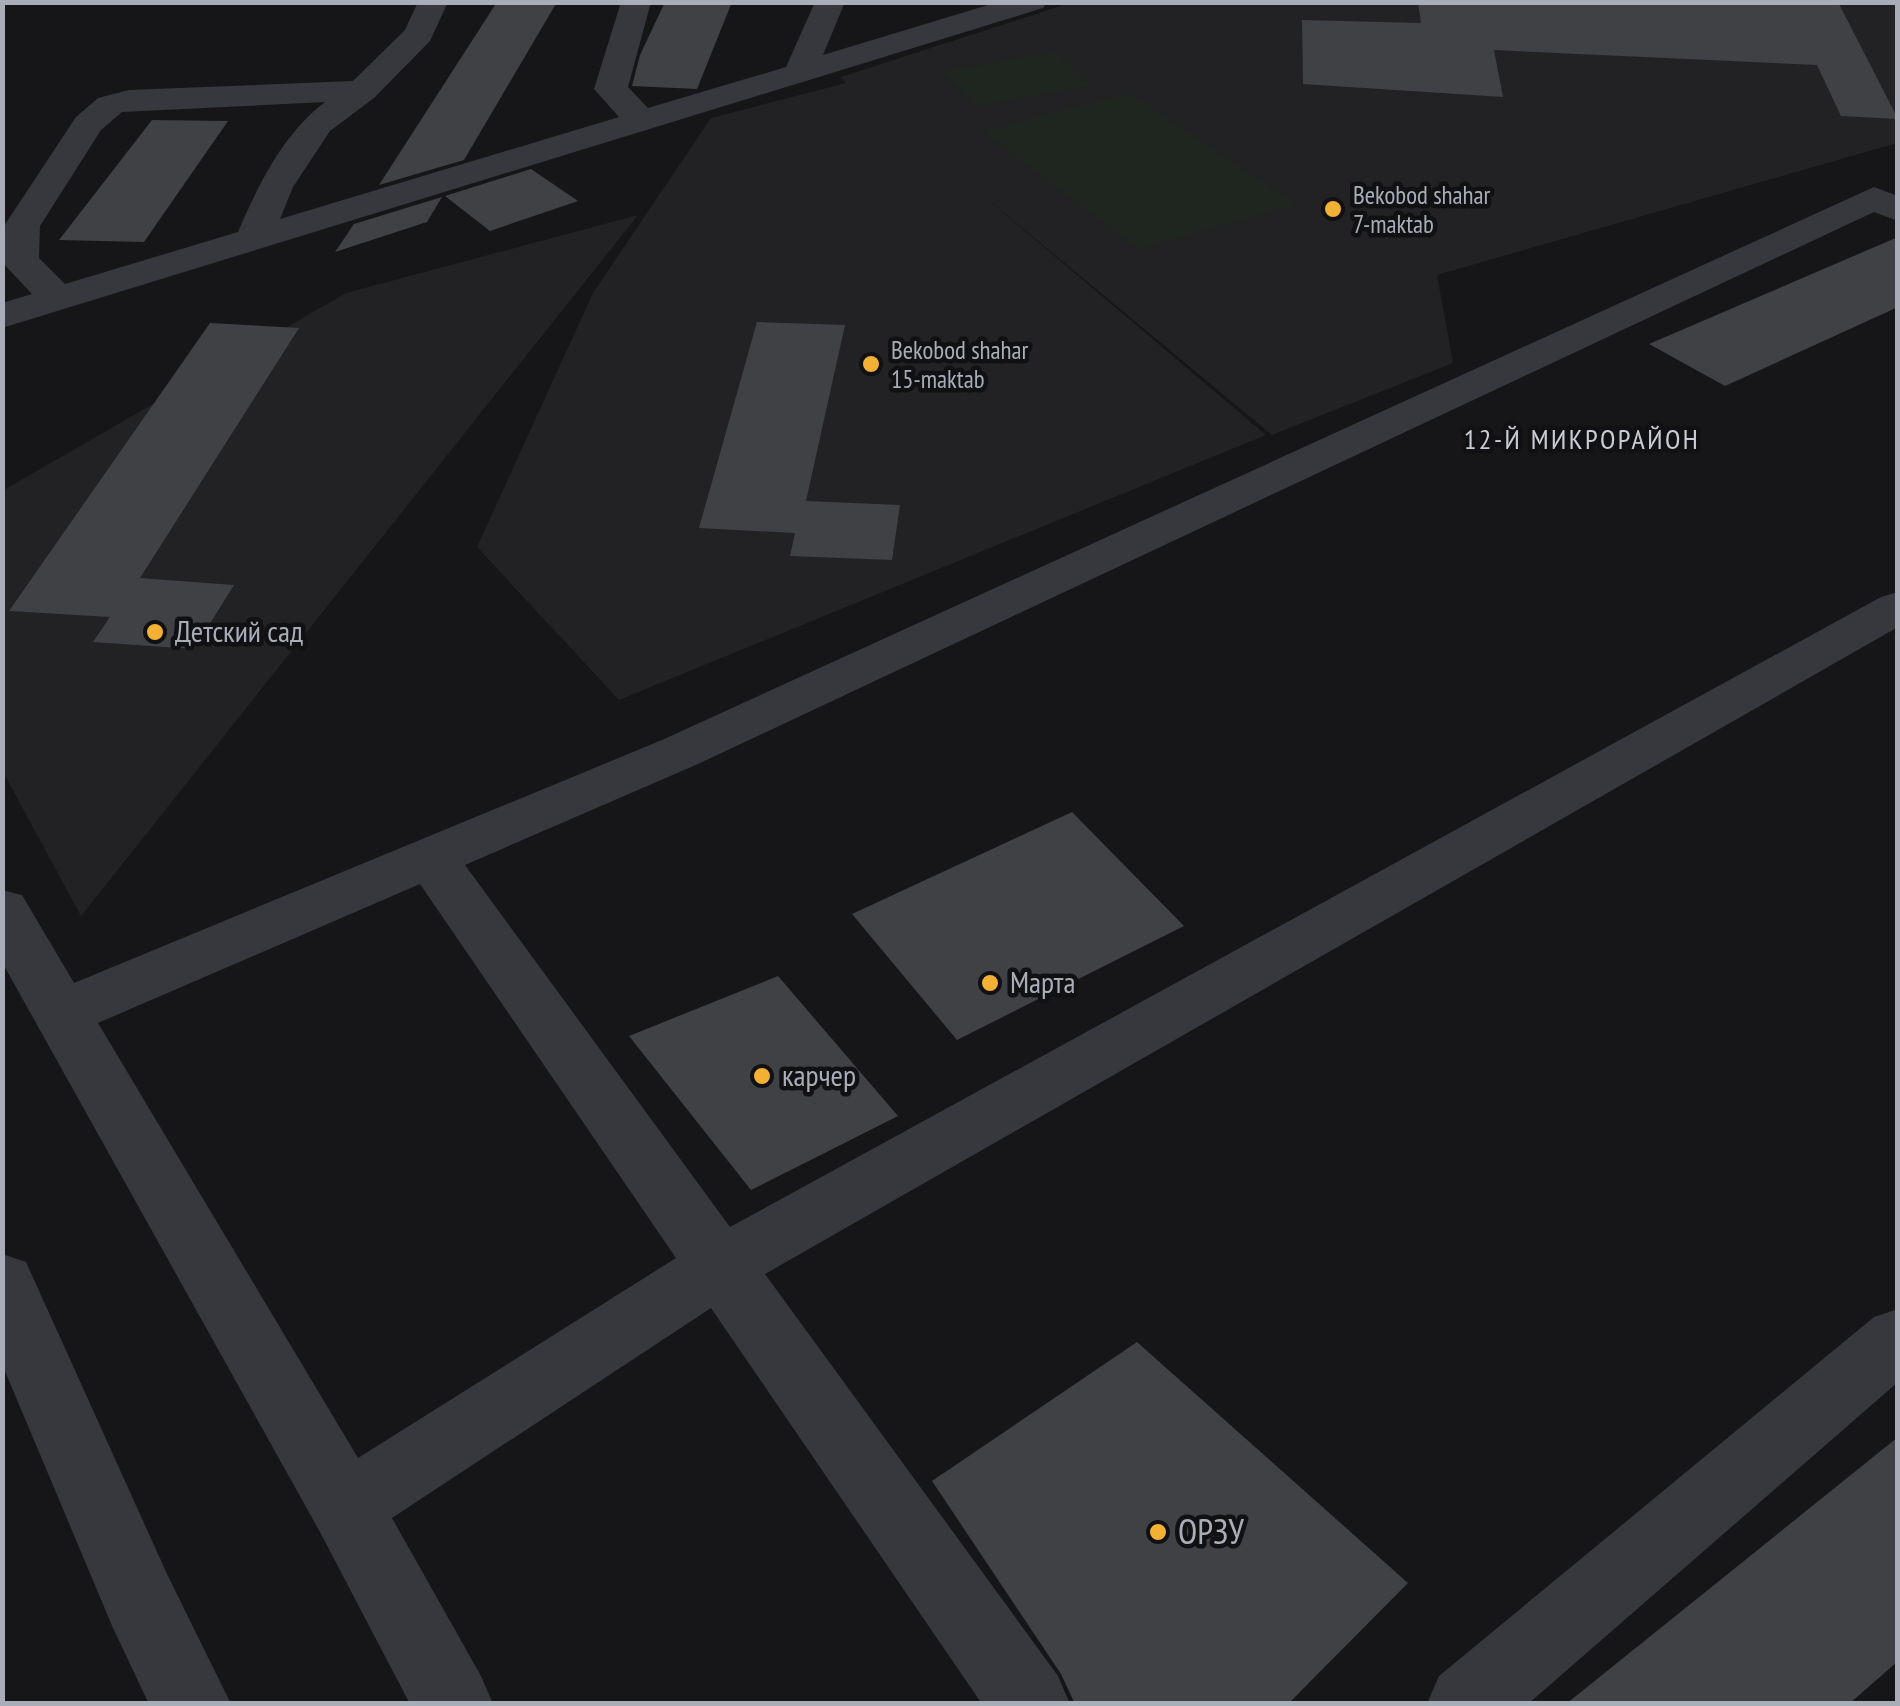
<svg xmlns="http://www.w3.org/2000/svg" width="1900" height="1706" font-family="'PT Sans Narrow',sans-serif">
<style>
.built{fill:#222225}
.green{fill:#1e261f}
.building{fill:#404145}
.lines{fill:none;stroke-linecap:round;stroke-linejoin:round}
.minor{fill:#37383d;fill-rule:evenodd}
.poi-dot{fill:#f2b134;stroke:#111113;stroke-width:4}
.labels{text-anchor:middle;stroke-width:9;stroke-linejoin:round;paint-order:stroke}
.far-poi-label{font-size:25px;fill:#a8adb8;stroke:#111113;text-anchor:start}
.far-neighbourhood-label{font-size:28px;letter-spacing:2.5px;fill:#c9ccd4;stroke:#111113}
.poi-label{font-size:30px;fill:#a8adb8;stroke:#111113;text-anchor:start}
.near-poi-label{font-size:35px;fill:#a8adb8;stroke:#111113;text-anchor:start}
</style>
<rect width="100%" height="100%" fill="#161618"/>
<g class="built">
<path d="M1070 3H1897V143L1437 275 1453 363 1272 435 985 197 1266 435 619 700 477 547 593 293 711 118 846 83 841 77Z"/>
<path d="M638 215 81 916 3 772 2 491 346 293Z"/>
</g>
<g class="green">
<path d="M1055 52 1091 86 977 106 943 71Z"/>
<path d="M1129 93 1296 204 1139 249 982 131Z"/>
</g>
<g class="building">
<path d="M497 2H557L464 160 379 185Z"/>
<path d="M665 2H732L697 89 632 86 640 55Z"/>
<path d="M1418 2H1838L1898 119 1841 116 1817 65 1494 50 1503 97 1303 84 1302 20 1421 23Z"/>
<path d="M152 120 228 121 144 242 59 240Z"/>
<path d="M531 169 578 201 490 231 445 196Z"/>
<path d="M442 197 427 222 335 252 354 224Z"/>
<path d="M1898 237V307L1725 386 1649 344Z"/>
<path d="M757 322 845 325 806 501 900 505 892 560 790 556 795 533 699 528Z"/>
<path d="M210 323 299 328 140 578 234 585 194 649 93 642 110 617 9 611Z"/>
<path d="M1072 812 1184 926 957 1040 852 914Z"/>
<path d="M778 976 898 1116 751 1190 629 1036Z"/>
<path d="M1137 1342 1408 1583 1288 1704H1075L1061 1674 932 1481Z"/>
<path d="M1898 1437V1661L1849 1704H1566Z"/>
</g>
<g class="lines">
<g class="minor">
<path d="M418 2H448L430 41 374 98 330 131 293 187 280 219 619 117 594 89 621 2H651L628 87 648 108 786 67 815 2H845L823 55 998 2H1047L1043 8 2 328V303L32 294 2 262 4 226 76 117 98 98 129 90 353 81 405 30ZM325 102C284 133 258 185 238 232L65 284 39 258 40 226 101 130 122 112Z"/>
<path d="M1874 187 1898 196V221L1874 212 698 764 465 865 730 1227 1881 597 1898 592V627L765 1274 1058 1676 1070 1704H982L711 1308 392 1518 481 1676 493 1704H410L320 1532 2 962V890L22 895 74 983 662 740ZM420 884 676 1258 358 1458 98 1023Z"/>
<path d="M2 1254 26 1262 167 1574 231 1704H149L113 1628 2 1364Z"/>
<path d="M1898 1309V1382L1528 1704H1427L1439 1676 1874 1317Z"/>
</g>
</g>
<g class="poi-dot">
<circle cx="1333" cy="209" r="10"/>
<circle cx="871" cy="364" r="10"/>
<circle cx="155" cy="632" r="10"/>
<circle cx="990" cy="983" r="10"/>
<circle cx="762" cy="1076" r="10"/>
<circle cx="1158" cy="1532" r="10"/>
</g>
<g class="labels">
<g class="far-poi-label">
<text x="1353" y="204">Bekobod shahar<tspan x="1353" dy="29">7-maktab</tspan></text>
<text x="891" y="359">Bekobod shahar<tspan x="891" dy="29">15-maktab</tspan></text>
</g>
<g class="far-neighbourhood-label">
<text x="1582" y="449">12-Й МИКРОРАЙОН</text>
</g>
<g class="poi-label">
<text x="175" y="642">Детский сад</text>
<text x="1010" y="993">Марта</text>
<text x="782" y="1086">карчер</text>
</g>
<g class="near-poi-label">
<text x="1178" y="1544">ОРЗУ</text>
</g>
</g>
<rect width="1900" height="1706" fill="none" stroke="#a8adb8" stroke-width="10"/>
</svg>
